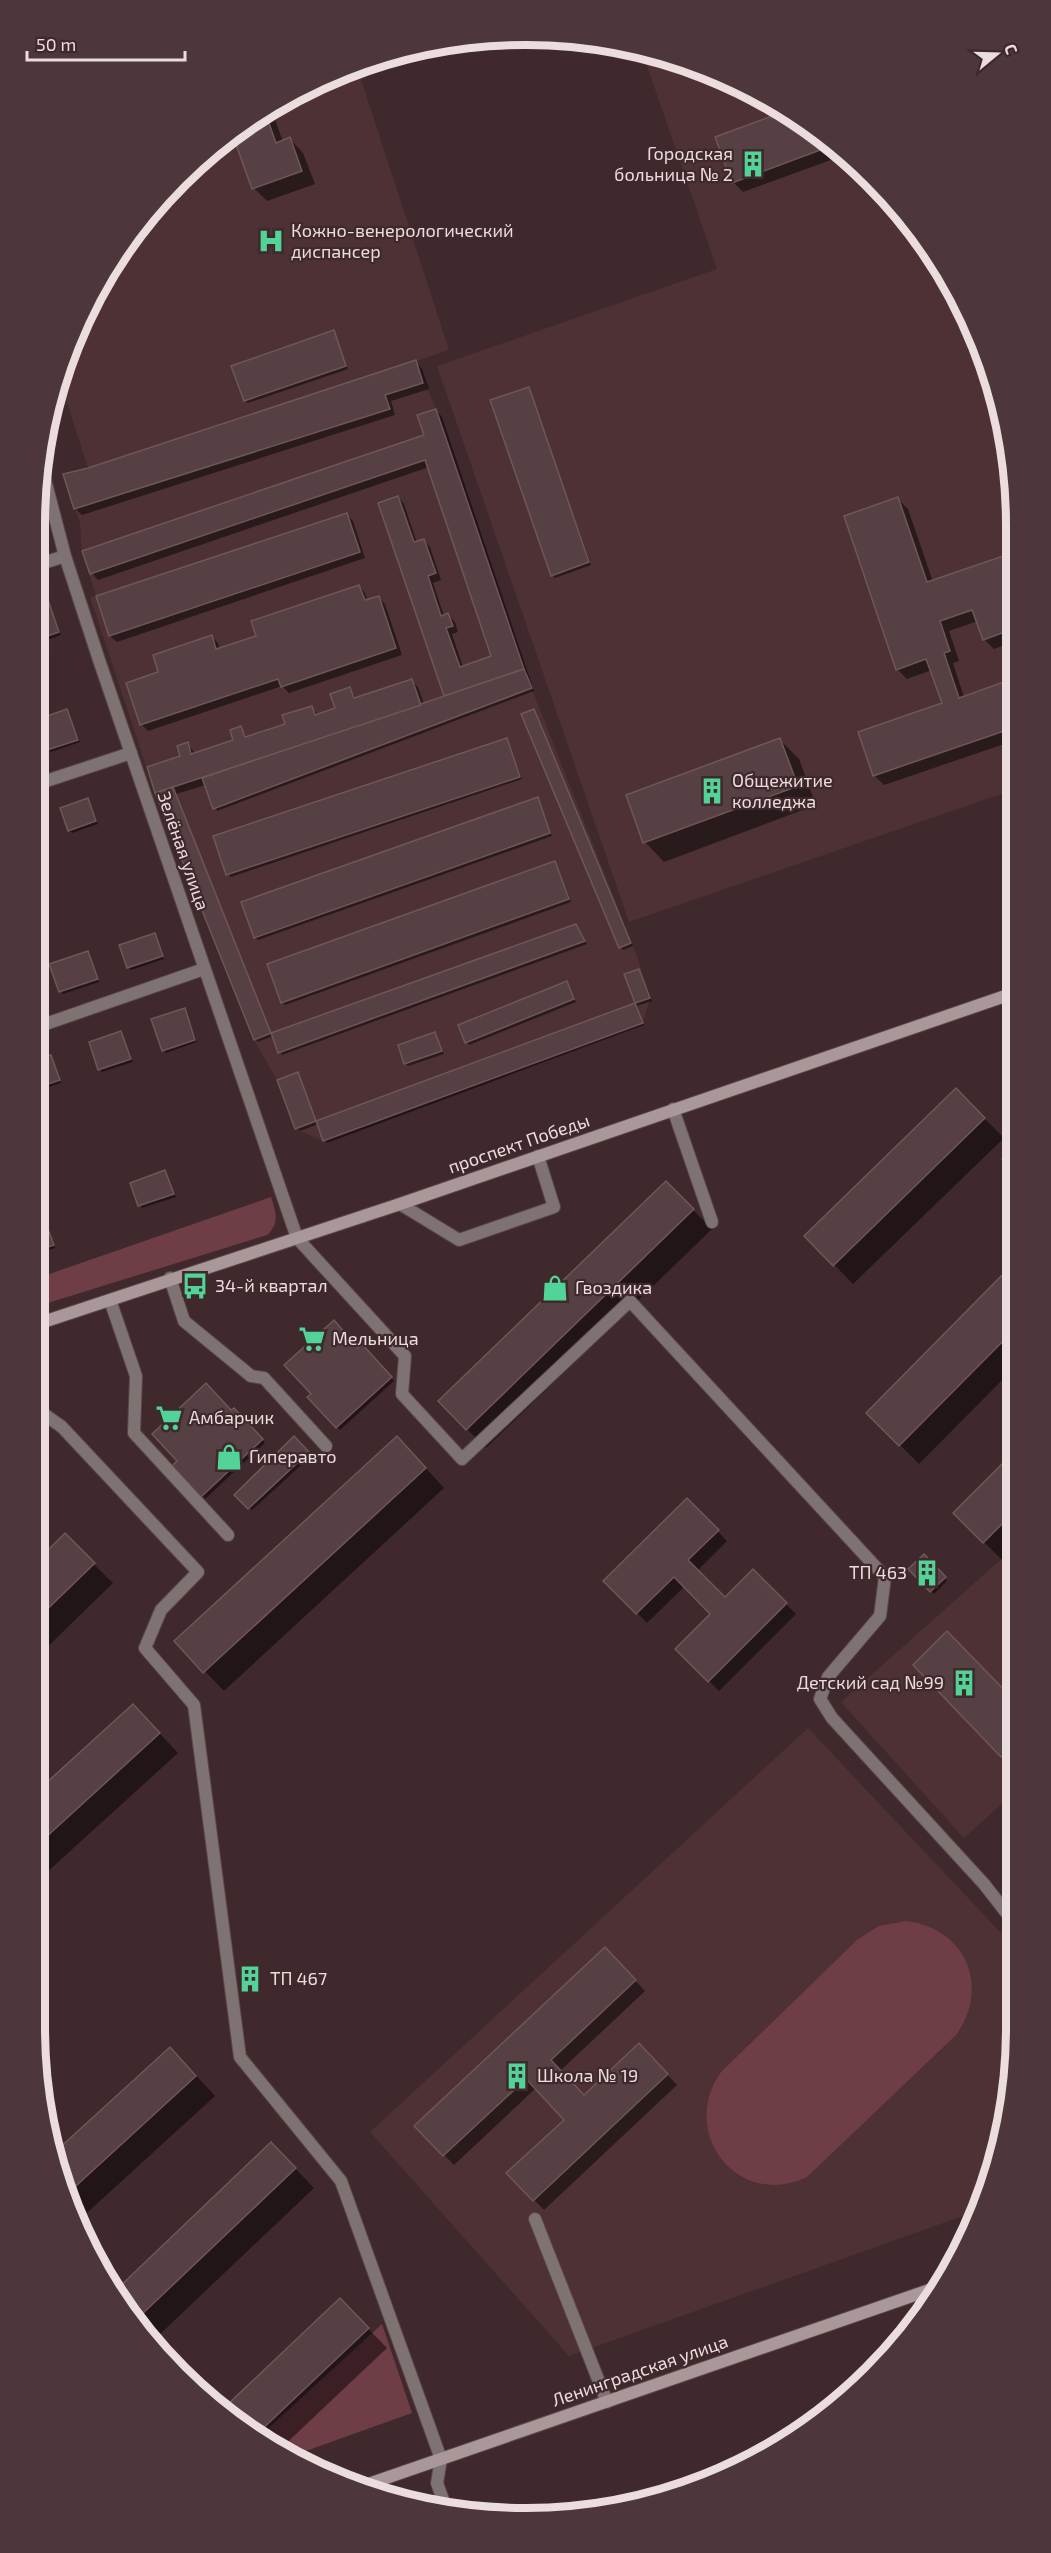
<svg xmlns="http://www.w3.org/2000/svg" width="1051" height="2553" font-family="'Exo 2',sans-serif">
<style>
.built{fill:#4e3135}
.green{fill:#6e3d45}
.shadow{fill:#0007}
.building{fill:#574043;stroke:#6e5659;stroke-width:1.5}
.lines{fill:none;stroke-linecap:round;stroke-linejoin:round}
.lane-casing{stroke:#5b4648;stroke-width:14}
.street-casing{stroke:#5b4648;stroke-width:14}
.secondary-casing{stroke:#5b4648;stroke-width:14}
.lane{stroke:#7e7273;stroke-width:12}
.street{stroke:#7e7273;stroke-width:12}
.secondary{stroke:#aa9799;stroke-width:12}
.labels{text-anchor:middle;stroke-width:4.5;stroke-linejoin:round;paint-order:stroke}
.poi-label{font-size:18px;fill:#ebdcdd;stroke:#3f292c;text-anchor:start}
.street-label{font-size:18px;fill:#ebdcdd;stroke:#3f292c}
.rim{fill:none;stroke:#ebdcdd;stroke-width:8}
</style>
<rect width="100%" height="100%" fill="#3f292c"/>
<g class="built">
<path d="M642 51 683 60 798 117 895 202 966 309 1012 461 1013 790 629 922 437 366 717 269Z"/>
<path d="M357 67 449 350 416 361 436 409 524 669 637 956 650 998 643 1023 323 1141 295 1129 277 1080 254 1040 155 793 90 597 96 596 82 551 80 523 63 474 88 468 59 378 60 368 100 280 156 202 226 136 308 85Z"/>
<path d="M1015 1547 1016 1791 964 1838 841 1702Z"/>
<path d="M808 1728 1016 1949V2028L991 2185 977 2211 569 2356 370 2132Z"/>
<path d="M777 2449 621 2509 596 2510Z"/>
</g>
<g class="green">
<path d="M271 1197C276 1212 280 1223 267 1235L35 1307V1279Z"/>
<path d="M905 1921C965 1927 991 1986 956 2035L807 2177C738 2210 678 2133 721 2072L858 1939 879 1926Z"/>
<path d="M382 2324 412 2413 289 2457 280 2453 260 2436Z"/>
</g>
<g class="shadow">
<path d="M271 108 283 142 290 139 303 153 315 184 267 201 254 188 233 132Z"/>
<path d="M798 117 842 156 743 192 733 182Z"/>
<path d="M333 332 348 369 248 403 245 401 233 367Z"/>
<path d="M416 362 422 369 429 389 391 401 395 415 82 515 75 508 89 470Z"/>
<path d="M529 389 591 565 555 578 552 575Z"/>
<path d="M436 410 442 417 534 691 217 811 206 785 176 794 272 1034 576 926 587 944 282 1055 273 1036 258 1042 255 1039 157 792 182 757 188 744 195 754 234 741 240 728 248 738 287 725 311 707 318 715 337 709 350 689 357 699 412 681 418 687 424 704 445 697 380 504 398 497 404 504 417 543 423 540 430 547 441 580 433 583 444 616 448 615 455 622 458 632 452 634 463 667 493 657 429 467 98 580 92 573 425 436Z"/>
<path d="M898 499 908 509 933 582 1013 555V642L994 649 984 639 978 621 949 631 959 661 953 663 964 697 1013 682V741L884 785 874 775 944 704 932 670 907 679 897 669Z"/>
<path d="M347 515 353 521 365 558 117 642 110 636Z"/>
<path d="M359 586 365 593 368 601 378 597 385 604 402 655 289 693 282 686 148 731 141 724 160 673 211 636 218 643 220 650 258 637Z"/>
<path d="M47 598 61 635 39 643 36 640Z"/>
<path d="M67 711 80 742 51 752 48 750Z"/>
<path d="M534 711 633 946 623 950 620 947Z"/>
<path d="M506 739 522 779 231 877 228 874Z"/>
<path d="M780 740 799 759 816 805 664 862 645 842Z"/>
<path d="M537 799 552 836 258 940 255 937Z"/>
<path d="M88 800 98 824 72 833 69 830Z"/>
<path d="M555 862 571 902 285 1005 282 1002Z"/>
<path d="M154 934 164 959 131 970 128 967Z"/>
<path d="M88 953 99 982 63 994 60 991Z"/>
<path d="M639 971 652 1001 637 1006 644 1025 327 1143 318 1124 300 1131 297 1128V1074L317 1123 637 1004 626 975Z"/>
<path d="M567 983 576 1002 469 1045 467 1042Z"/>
<path d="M34 989 39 1001 34 1003Z"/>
<path d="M185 1010 197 1042 166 1053 163 1050Z"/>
<path d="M121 1033 133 1062 102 1072 100 1069Z"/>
<path d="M435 1034 444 1054 408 1066 405 1063Z"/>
<path d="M50 1056 61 1083 34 1092V1062Z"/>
<path d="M956 1090 1004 1138 853 1284 806 1236Z"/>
<path d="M165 1172 176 1197 142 1208 132 1183Z"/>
<path d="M666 1183 712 1229 486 1448 467 1429Z"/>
<path d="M45 1223 55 1248 34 1255V1227Z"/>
<path d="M1014 1265 1015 1367 919 1464 868 1413Z"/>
<path d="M362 1346 394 1381 340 1430 310 1397Z"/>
<path d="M234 1410 265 1443 205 1499 174 1466Z"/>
<path d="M294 1439 311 1456 252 1510 236 1495Z"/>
<path d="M1015 1454V1549L1003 1561 955 1513Z"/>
<path d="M416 1457 444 1488 224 1691 176 1641Z"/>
<path d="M687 1500 727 1541 697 1571 725 1600 753 1571 796 1614 719 1691 677 1649 713 1614 685 1586 647 1623 606 1581Z"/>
<path d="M65 1536 113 1583 34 1660V1566Z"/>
<path d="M924 1556 947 1581 934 1594 911 1569Z"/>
<path d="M915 1665 1016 1704V1756L1009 1762Z"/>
<path d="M152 1725 178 1753 34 1884V1796Z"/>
<path d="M615 1959 645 1991 560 2071 584 2097 649 2055 677 2085 544 2210 508 2173 566 2120 536 2088 454 2165 416 2126Z"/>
<path d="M255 1968 258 1971 261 1991 250 1993 247 1990Z"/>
<path d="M46 2021 49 2023 36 2037 34 2028Z"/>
<path d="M189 2068 215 2096 77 2222 61 2186 55 2154Z"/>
<path d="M290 2163 314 2188 158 2336 139 2317Z"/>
<path d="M340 2300 387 2348 278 2451 226 2408Z"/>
</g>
<g class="building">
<path d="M786 111 798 117 831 146 732 183 715 137Z"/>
<path d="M265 112 276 143 290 137 302 171 252 189 232 133Z"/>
<path d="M334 330 346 366 244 401 231 366Z"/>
<path d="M416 360 423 383 385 395 390 409 74 509 63 474 88 468Z"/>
<path d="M529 387 589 562 551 576 490 400Z"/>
<path d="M436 409 524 669 444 696 378 503 398 496 414 542 424 539 436 573 428 576 441 616 448 613 453 626 446 628 460 667 491 656 425 460 90 574 82 551 424 435 417 415Z"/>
<path d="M898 497 927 582 1012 553 1013 629 983 640 972 610 940 621 950 651 944 653 959 698 1012 679 1013 728 873 776 858 732 942 703 926 659 896 670 844 516Z"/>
<path d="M347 513 360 552 109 636 96 596Z"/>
<path d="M359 585 365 600 379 596 396 648 281 687 278 679 140 725 126 683 158 672 153 655 212 635 216 649 256 636 251 621Z"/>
<path d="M47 597 59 632 34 641V601Z"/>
<path d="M524 669 532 688 213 809 202 778Z"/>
<path d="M412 679 421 705 155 793 147 767 180 756 177 746 188 742 191 754 233 740 230 730 241 726 245 737 285 724 282 715 312 706 315 715 335 708 330 694 350 687 354 698Z"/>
<path d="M67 709 78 740 47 750 36 720Z"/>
<path d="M534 709 631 943 619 948 521 714Z"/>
<path d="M507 738 520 777 226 875 213 836Z"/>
<path d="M780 738 798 786 643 843 626 795Z"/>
<path d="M173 787 271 1033 254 1040 155 793Z"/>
<path d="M538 797 550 833 254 938 241 902Z"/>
<path d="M88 798 96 821 68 831 60 808Z"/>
<path d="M555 861 569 899 281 1003 267 964Z"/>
<path d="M576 924 585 941 278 1053 271 1033Z"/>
<path d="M155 933 163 956 127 968 119 945Z"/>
<path d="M88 951 98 979 59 992 49 964Z"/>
<path d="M639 969 650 998 635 1003 624 974Z"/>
<path d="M567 981 574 999 465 1043 458 1025Z"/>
<path d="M635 1003 643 1023 323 1141 316 1121Z"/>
<path d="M185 1008 195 1040 162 1051 151 1019Z"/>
<path d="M121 1031 131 1059 98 1070 89 1042Z"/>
<path d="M435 1032 442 1051 404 1064 398 1045Z"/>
<path d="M51 1055 60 1080 34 1089V1060Z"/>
<path d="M298 1072 316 1121 295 1129 277 1080Z"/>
<path d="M956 1088 985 1118 833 1266 804 1236Z"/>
<path d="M1014 1148V1173L1002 1159Z"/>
<path d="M165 1170 174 1194 138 1206 130 1183Z"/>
<path d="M666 1181 694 1209 466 1430 438 1401Z"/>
<path d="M45 1221 54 1245 34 1252V1225Z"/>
<path d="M1014 1263 1015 1329 899 1446 866 1413Z"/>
<path d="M334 1320 358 1348 362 1344 392 1377 336 1428 307 1397 311 1394 284 1365Z"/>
<path d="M206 1383 231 1410 234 1408 263 1439 201 1497 172 1466 177 1461 152 1434Z"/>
<path d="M294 1436 309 1452 248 1509 234 1495Z"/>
<path d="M397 1436 426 1468 203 1673 174 1641Z"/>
<path d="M1015 1451V1511L983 1543 953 1513Z"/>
<path d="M687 1498 719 1530 688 1560 725 1597 753 1569 787 1603 708 1682 675 1649 710 1614 674 1577 636 1614 603 1581Z"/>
<path d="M65 1533 95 1563 34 1622V1564Z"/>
<path d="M924 1554 946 1577 930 1592 908 1569Z"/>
<path d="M947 1631 1016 1702V1744L1001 1757 913 1665Z"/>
<path d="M133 1704 160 1733 34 1848V1794Z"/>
<path d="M605 1947 636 1980 551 2060 584 2095 639 2043 668 2074 533 2201 506 2173 564 2120 526 2079 443 2156 414 2126Z"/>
<path d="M255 1967 259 1988 245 1991 241 1969Z"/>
<path d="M34 2008 47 2020 35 2032 34 2028Z"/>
<path d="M170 2047 196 2076 65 2196 61 2186 55 2152Z"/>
<path d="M271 2142 296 2168 138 2318 114 2292Z"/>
<path d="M340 2298 369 2328 257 2434 225 2407Z"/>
</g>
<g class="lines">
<g class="lane-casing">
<g id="lane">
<path d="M673 1109 712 1222"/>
<path d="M400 1204 459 1240 554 1207 538 1156"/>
<path d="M297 1238 405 1356 402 1394 462 1459 630 1301 885 1577 880 1616 828 1677 820 1699 832 1718 984 1884 1016 1925"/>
<path d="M170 1278 184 1321 251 1376 264 1378 326 1446"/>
<path d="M110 1300 136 1376 134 1433 228 1535"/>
<path d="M34 1407 62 1427 198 1572 161 1610 145 1648 194 1705 240 2057 341 2181 441 2459 437 2483 447 2511"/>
<path d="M535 2219 607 2402"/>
</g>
</g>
<g class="street-casing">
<g id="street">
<path d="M43 472 65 556 99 660 297 1238"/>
<path d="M34 566 65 556"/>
<path d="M34 785 131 753"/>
<path d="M34 1028 204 969"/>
</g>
</g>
<g class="secondary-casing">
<g id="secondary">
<path d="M34 1325 400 1204 1014 993"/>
<path d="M357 2488 935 2288"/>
</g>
</g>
<use href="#lane" class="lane"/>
<use href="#street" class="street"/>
<use href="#secondary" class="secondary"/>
</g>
<defs>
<g id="building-bare" transform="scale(2.07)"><path d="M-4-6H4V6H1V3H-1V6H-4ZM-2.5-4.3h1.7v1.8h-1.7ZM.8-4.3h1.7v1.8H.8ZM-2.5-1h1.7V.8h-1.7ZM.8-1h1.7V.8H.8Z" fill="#52d397" stroke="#3f292c" stroke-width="2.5" paint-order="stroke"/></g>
<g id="hospital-bare" transform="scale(2.07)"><path d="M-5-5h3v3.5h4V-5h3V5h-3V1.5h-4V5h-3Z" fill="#52d397" stroke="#3f292c" stroke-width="2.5" paint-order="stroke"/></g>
<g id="bus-bare" transform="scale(2.07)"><path d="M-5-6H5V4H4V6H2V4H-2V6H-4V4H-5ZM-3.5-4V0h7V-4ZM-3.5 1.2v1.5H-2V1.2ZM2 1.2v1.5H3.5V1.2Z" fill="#52d397" stroke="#3f292c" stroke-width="2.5" paint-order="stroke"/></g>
<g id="shop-bare" transform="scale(2.07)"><path d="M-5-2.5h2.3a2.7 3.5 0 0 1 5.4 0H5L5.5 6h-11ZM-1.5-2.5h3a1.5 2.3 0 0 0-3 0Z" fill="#52d397" stroke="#3f292c" stroke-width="2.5" paint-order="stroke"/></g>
<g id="supermarket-bare" transform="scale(2.07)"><path d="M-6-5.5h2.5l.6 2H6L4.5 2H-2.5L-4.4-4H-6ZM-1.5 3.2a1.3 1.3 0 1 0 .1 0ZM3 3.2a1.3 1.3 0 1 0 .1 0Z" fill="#52d397" stroke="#3f292c" stroke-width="2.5" paint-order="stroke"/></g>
</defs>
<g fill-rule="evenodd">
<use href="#building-bare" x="753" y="164"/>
<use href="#hospital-bare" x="271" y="241"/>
<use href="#building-bare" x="712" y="791"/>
<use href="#bus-bare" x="195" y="1286"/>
<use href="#shop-bare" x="555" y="1288"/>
<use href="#supermarket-bare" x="312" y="1339"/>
<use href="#supermarket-bare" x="169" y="1418"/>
<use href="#shop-bare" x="229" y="1457"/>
<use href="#building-bare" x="927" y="1573"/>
<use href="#building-bare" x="964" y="1683"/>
<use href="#building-bare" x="250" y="1979"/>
<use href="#building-bare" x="517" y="2076"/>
</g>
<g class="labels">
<g class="poi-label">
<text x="733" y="160" text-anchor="end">Городская<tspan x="733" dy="21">больница № 2</tspan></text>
<text x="291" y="237">Кожно-венерологический<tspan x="291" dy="21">диспансер</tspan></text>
<text x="732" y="787">Общежитие<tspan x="732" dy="21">колледжа</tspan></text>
<text x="215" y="1292">34-й квартал</text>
<text x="575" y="1294">Гвоздика</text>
<text x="332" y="1345">Мельница</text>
<text x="189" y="1424">Амбарчик</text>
<text x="249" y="1463">Гиперавто</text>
<text x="907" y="1579" text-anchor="end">ТП 463</text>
<text x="944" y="1689" text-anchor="end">Детский сад №99</text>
<text x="270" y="1985">ТП 467</text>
<text x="537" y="2082">Школа № 19</text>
</g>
<g class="street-label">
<text transform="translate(183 851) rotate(71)" y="6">Зелёная улица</text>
<text transform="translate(519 1144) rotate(-19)" y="6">проспект Победы</text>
<text transform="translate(640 2371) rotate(-19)" y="6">Ленинградская улица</text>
</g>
</g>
<path d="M0 0H1051V2553H0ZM525 45H526A480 480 0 0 1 1006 525V2028A480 480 0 0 1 526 2508H525A480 480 0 0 1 45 2028V525A480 480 0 0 1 525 45Z" fill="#4d373a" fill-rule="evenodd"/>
<path class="rim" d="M525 45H526A480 480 0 0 1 1006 525V2028A480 480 0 0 1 526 2508H525A480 480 0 0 1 45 2028V525A480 480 0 0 1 525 45Z"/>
<g transform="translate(997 54) rotate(71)" stroke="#3f292c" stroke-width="4.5" paint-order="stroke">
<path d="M0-4.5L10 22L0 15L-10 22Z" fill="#ebdcdd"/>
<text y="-9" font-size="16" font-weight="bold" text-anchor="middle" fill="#ebdcdd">С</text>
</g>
<path d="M27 51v9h158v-9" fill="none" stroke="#ebdcdd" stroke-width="3"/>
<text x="36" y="51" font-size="18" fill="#ebdcdd" stroke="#3f292c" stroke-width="4.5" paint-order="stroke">50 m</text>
</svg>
